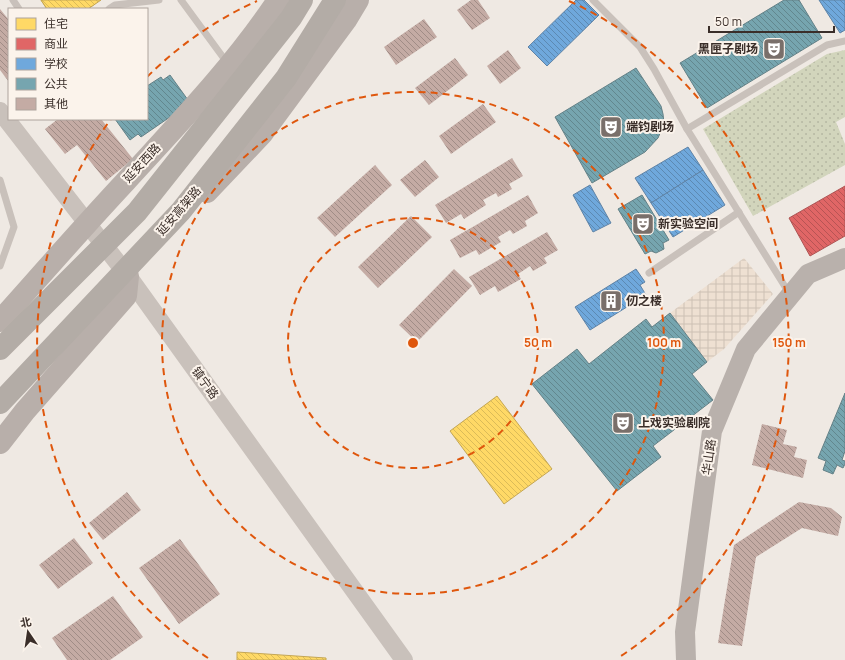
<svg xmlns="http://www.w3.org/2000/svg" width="845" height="660" font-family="Manrope,'Noto Sans SC',sans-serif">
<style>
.grass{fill:url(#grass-dots)}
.plaza{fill:url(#plaza-grid)}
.homes{fill:url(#homes-back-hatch);stroke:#c4a654}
.shops{fill:url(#shops-back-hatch);stroke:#ae5554}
.schools{fill:url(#schools-back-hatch);stroke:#5f83a6}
.public{fill:url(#public-back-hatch);stroke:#648187}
.building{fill:url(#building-back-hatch)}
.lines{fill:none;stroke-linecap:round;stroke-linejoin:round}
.service{stroke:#c9c1bb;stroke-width:7}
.tertiary{stroke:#c9c1bb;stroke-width:18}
.secondary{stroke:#b9b1ac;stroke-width:20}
.primary{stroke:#b8afaa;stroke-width:22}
.trunk-bridge{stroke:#b3aca6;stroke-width:22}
.ring{fill:none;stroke:#df570d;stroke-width:2;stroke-dasharray:7 5}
.labels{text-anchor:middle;stroke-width:4;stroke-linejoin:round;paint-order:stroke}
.poi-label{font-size:12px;font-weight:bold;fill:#3a2e29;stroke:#fbf3eb;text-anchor:start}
.street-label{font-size:12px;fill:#3a2e29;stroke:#fbf3eb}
.centre{fill:#df570d;stroke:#fbf3eb;stroke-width:2}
.ring-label{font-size:12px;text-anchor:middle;font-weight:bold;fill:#df570d;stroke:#fbf3eb;stroke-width:4;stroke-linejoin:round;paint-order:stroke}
</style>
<defs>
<pattern id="grass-dots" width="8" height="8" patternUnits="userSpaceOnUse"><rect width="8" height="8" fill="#d2d5bc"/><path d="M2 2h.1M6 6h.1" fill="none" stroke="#b5b7a2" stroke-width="1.8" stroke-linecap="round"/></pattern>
<pattern id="plaza-grid" width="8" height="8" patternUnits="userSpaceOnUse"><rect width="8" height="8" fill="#eee0d2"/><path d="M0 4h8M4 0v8" fill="none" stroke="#cdc0b4"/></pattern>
<pattern id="homes-back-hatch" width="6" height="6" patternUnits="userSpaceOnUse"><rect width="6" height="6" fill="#ffd966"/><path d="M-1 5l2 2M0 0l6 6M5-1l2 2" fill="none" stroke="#dbbb58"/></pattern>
<pattern id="shops-back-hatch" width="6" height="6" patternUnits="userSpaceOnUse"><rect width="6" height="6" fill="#e06666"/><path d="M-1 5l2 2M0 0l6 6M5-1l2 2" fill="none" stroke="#b75454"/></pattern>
<pattern id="schools-back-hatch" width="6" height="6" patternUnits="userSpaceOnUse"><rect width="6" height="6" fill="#6fa8dc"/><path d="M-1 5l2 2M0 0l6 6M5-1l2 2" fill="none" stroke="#5c89b2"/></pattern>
<pattern id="public-back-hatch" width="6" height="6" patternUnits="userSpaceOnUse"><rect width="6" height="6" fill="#76a5af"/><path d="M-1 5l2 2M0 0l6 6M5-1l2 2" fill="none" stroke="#62878e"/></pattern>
<pattern id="building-back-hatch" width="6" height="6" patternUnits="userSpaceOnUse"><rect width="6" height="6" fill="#c4aba4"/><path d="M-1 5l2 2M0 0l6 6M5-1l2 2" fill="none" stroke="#a08c86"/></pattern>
</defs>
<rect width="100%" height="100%" fill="#efe9e3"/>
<path class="grass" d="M845 50V117L836 122 845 144V165L753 216 703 129 827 54Z"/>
<path class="plaza" d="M744 258 773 294 724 349 707 362 670 313Z"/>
<g class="homes">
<path d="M41 0H94L96 3 88 9H47Z"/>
<path d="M41 0H101L88 9H47Z"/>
<path d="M497 396 552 469 504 504 450 431Z"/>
<path d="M237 652 326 658V660H237Z"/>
</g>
<path class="shops" d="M845 186V236L810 256 789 218Z"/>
<g class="schools">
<path d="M576 0H584L599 15 547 66 528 47Z"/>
<path d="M819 0H845V30L840 33Z"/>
<path d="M688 147 703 170 651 203 635 178Z"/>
<path d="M703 170 725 205 673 237 651 203Z"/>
<path d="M590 185 611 223 593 232 573 195Z"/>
<path d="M636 269 645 282 640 285 646 295 590 330 575 307Z"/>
</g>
<g class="public">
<path d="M784 0H799L822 38 707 108 680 63Z"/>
<path d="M636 68 661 106 663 114 664 123 661 131 658 138 645 152 592 183 555 117Z"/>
<path d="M170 75 188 100 180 105 183 108 141 137 138 134 130 140 115 119H147V86L161 77 163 80Z"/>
<path d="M642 195 669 240 663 243 664 249 656 253 651 251 645 254 618 209Z"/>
<path d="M670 313 707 362 692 374 713 400 653 446 661 457 617 491 532 384 577 349 589 364 646 319 652 327Z"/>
<path d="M845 393V451L842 460 845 461V464L843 468 837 465 833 474 823 470 826 461 818 458Z"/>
</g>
<g class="building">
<path d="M471 0H478L490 18 472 30 457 10Z"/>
<path d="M0 9 9 20V82L0 70Z"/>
<path d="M424 19 437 37 396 65 384 47Z"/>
<path d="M508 50 521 68 500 84 487 66Z"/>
<path d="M455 58 468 75 429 105 415 88Z"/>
<path d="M483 104 496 122 451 154 439 136Z"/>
<path d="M58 119H101L133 159 106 181 77 145 65 154 45 129Z"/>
<path d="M512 158 523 176 509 184 512 189 498 197 496 193 483 200 486 205 464 219 461 214 446 223 435 205Z"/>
<path d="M425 160 439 177 415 197 400 180Z"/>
<path d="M375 165 392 185 335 237 317 218Z"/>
<path d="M528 195 538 213 525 221 527 226 513 234 510 230 498 237 501 242 479 255 476 250 460 258 450 240Z"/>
<path d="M411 216 432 237 378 288 358 267Z"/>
<path d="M547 232 558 250 544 258 547 263 533 271 530 266 518 274 521 279 498 292 495 286 480 295 469 277Z"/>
<path d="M454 269 472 286 417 342 399 325Z"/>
<path d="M762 424 787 430 783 444 797 447 794 457 807 460 803 478 752 465Z"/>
<path d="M127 492 141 510 103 540 89 523Z"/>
<path d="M799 502 831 508 842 517 838 536 802 528 756 557 742 646 718 643 734 545Z"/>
<path d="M74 538 93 563 58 589 39 565Z"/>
<path d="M180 539 220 594 179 624 139 568Z"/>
<path d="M113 596 143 637 110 660H67L52 638Z"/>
</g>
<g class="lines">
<g class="service">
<path d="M13 0 19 9"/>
<path d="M181 0 228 64"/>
<path d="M593 0 640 47 654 69 687 129 789 293"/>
<path d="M109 9 115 5 159 0"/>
<path d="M687 129 827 45 845 41"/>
<path d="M0 180 14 227 0 266"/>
<path d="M649 273 739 212"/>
</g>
<path class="tertiary" d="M0 111 128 276 404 660"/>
<path class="secondary" d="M686 660 685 632 712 431 746 349 808 274 845 258"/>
<g class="primary">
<path d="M207 192 262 134 346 20 358 0"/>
<path d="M0 321C42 274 83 227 126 181 179 123 234 66 278 0"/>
<path d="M0 443 25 411 126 296 128 276"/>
</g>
<g class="trunk-bridge">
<path d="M0 349 137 212 291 18 302 0"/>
<path d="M0 403 181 211 286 78 335 0"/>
</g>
</g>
<g class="ring">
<circle cx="413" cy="343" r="125"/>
<circle cx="413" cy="343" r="251"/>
<path d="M208 658A376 376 0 0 1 111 119M147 77A376 376 0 0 1 257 1M569 1A376 376 0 0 1 618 658"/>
</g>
<defs>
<g id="theatre-square" transform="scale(1.15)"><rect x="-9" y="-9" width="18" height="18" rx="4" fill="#796f6a" stroke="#fbf3eb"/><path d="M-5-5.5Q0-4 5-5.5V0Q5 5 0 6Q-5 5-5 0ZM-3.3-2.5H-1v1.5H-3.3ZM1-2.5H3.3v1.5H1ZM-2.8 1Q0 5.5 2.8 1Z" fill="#fff"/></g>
<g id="building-square" transform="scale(1.15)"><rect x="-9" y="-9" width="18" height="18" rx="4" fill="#796f6a" stroke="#fbf3eb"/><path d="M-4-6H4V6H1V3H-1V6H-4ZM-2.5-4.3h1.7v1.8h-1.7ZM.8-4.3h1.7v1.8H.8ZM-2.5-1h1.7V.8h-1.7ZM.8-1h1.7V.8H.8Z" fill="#fff"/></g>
</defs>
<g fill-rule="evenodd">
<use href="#theatre-square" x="774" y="49"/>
<use href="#theatre-square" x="611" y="127"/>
<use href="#theatre-square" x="643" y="224"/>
<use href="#building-square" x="611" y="301"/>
<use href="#theatre-square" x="623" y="423"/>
</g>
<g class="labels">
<g class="poi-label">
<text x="758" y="53" text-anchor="end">黑匣子剧场</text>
<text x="626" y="131">端钧剧场</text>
<text x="658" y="228">新实验空间</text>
<text x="626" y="305">仞之楼</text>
<text x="638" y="427">上戏实验剧院</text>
</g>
<g class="street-label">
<text transform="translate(142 163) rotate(-47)" y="4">延安西路</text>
<text transform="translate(179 211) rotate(-49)" y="4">延安高架路</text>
<text transform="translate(205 383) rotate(54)" y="4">镇宁路</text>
<text transform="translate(709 457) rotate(-82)" y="4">华山路</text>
</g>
</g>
<circle cx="413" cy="343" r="6" class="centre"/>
<g class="ring-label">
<text x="538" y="347">50 m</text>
<text x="664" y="347">100 m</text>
<text x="789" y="347">150 m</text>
</g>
<rect x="8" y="8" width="140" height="112" fill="#fbf3eb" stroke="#aea49d"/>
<rect x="16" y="18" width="20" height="12" fill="#ffd966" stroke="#aea49d"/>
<text x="44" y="28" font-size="12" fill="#3a2e29">住宅</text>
<rect x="16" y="38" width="20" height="12" fill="#e06666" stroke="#aea49d"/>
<text x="44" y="48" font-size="12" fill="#3a2e29">商业</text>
<rect x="16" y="58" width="20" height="12" fill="#6fa8dc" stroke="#aea49d"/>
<text x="44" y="68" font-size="12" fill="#3a2e29">学校</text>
<rect x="16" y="78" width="20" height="12" fill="#76a5af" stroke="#aea49d"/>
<text x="44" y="88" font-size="12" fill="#3a2e29">公共</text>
<rect x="16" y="98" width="20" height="12" fill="#c4aba4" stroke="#aea49d"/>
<text x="44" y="108" font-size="12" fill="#3a2e29">其他</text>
<g transform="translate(28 632) rotate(347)" stroke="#fbf3eb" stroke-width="3" paint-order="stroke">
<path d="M0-3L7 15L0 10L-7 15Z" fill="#3a2e29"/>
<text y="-6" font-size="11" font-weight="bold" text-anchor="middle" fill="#3a2e29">北</text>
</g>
<path d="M709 26v6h125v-6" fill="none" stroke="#3a2e29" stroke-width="2"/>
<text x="715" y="26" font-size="12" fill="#3a2e29" stroke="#fbf3eb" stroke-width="3" paint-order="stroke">50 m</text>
</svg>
